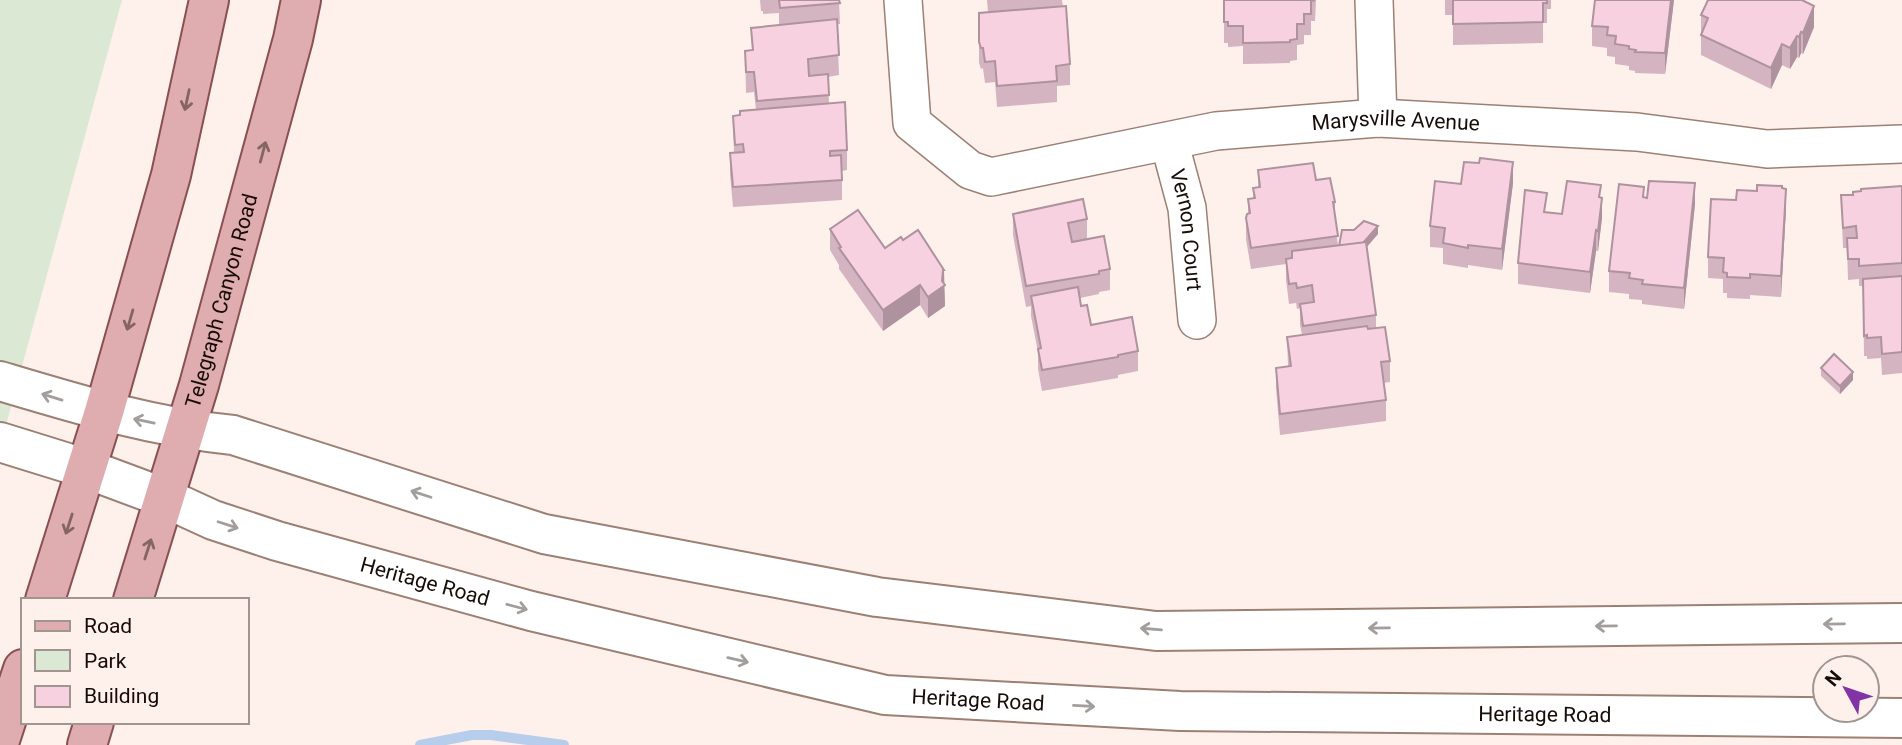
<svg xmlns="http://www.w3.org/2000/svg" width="1902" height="745" font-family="Roboto,sans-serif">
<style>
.green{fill:#dbe9d4}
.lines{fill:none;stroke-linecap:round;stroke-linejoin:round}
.stream{stroke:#b6ceeb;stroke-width:10}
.minor-casing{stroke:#9c8074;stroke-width:40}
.secondary-casing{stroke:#9c8074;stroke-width:42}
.primary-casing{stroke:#8a5051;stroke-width:42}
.minor{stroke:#fff;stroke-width:37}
.secondary{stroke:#fff;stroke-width:38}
.primary{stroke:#dfacaf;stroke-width:38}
.wall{fill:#d5b4c2}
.shaded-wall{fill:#ae929e}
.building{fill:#f8d1e1;stroke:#ae929e;stroke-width:2}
.oneway{stroke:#856464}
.oneway2{stroke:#a29e9c}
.labels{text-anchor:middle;stroke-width:6;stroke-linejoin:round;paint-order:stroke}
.street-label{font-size:21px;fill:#160c08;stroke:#fef1ec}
</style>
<rect width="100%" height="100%" fill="#fef1ec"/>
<path class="green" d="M0 0H122L0 447Z"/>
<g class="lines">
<path class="stream" d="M420 745 472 735H491L564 745"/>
<g class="minor-casing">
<g id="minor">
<path id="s1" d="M903 0 912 123 970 170 991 177 1216 131 1378 118 1637 132 1767 149 1902 144"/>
<path d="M1374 0 1378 118"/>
<path id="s2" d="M1169 141 1187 208 1197 320"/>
</g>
</g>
<g class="secondary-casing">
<g id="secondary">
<path d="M0 381C77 404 152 427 233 435L544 534 877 597 1156 631 1902 623"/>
<path id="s3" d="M0 442 87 469 165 498 213 520 277 541 531 611 885 695 1180 711 1902 718"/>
</g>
</g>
<g class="primary-casing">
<g id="primary">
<path d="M45 600 104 412 171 175 209 0"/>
<path id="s4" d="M133 600 199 385 293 39 301 0"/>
<path d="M0 740 23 669"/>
<path d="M87 745 94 722"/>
</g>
</g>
<use href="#minor" class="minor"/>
<use href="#secondary" class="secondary"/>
<use href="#primary" class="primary"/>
</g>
<g class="wall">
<path d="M760 0H839L840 24H837L839 75 828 77 829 104 847 150V170L842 171V200L733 207 730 174V153H734L733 116 740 115 756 110 754 92 746 93 745 51 752 50 751 28 779 25V13L763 14V11H761Z"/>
<path d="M987 0H1062L1070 64V85L1057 86V102L997 107 995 82 985 83 983 68 981 69 979 63V13L988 12Z"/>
<path d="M1224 0H1316L1315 21H1311V35H1304V44L1297 45V60L1290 61V63L1243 64V46L1228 47V43H1224Z"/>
<path d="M1445 0H1551V9H1547V23H1543V43L1453 45V15H1445Z"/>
<path d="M1674 0 1665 74 1635 73V71L1629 70V66L1615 64V57L1607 56V48L1592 46V26Z"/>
<path d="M1701 15 1814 27 1803 54 1801 53 1799 58 1797 57 1790 69 1782 65 1771 89 1701 55Z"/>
<path d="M1258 170 1316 180 1335 202V217L1338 246 1378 234 1367 247 1376 315V328L1390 361V382L1383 383 1386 400V421L1280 435 1276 388V368L1288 366 1287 337 1302 335 1300 325V308L1297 309 1296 303 1289 304 1286 280V264L1251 269 1246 239V218L1248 214V199L1253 198V188L1258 187Z"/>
<path d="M1513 183 1502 270 1468 265V268L1443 264V248L1430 247V226L1461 184Z"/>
<path d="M1902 186V373L1882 375 1881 358 1867 359V356H1864L1863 286H1859V279L1848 280 1847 248H1843L1841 195H1853Z"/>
<path d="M1644 197 1695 204 1684 309 1642 304V300L1629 299V294L1609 292V271Z"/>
<path d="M1601 198 1602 218 1598 251H1596L1590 293 1518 284V263L1547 212 1562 214Z"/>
<path d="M1786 209 1781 297 1750 295V299L1727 298V293H1723V279L1708 278V257Z"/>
<path d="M1013 214 1087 219V239L1110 269V290L1099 292V294L1080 298 1081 306 1091 325 1138 351V371L1118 375V378L1042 391 1038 369V352L1031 316V306L1026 307 1013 235Z"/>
<path d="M830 229 885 248 944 284 945 306 928 318 920 305 883 331 839 269V265L830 250Z"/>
<path d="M1821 368 1853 380 1840 394 1821 376Z"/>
</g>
<g class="shaded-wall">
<path d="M1671 0H1674L1665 74V53Z"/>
<path d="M1814 6V27L1803 54V33Z"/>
<path d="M1801 32V53L1799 58V37Z"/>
<path d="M1797 36V57L1790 69V48Z"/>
<path d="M1782 44V65L1771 89V68Z"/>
<path d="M1513 162V183L1502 270V249Z"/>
<path d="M1695 183V204L1684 309V288Z"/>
<path d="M1786 189V209L1781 297V276Z"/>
<path d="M1602 198V218L1598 251V231Z"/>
<path d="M1378 226V234L1363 251V243Z"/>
<path d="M1596 230V251L1590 293V272Z"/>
<path d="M943 270H944L945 306 928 318V297Z"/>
<path d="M920 285V305L883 331V310Z"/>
<path d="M1853 372V380L1840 394V386Z"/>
</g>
<g class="building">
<path d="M779 0H839L840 3 780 8Z"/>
<path d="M1224 0H1315L1311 1V14H1304V24H1297V39L1290 40V42L1243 43V26H1228V22H1224Z"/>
<path d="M1453 0H1547V3H1543V22L1453 24Z"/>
<path d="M1595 0H1671L1665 53 1635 52 1636 50 1629 49V46L1615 44 1616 36 1607 35 1608 27 1592 26Z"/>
<path d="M1708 0H1802L1814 6 1803 33 1801 32 1799 37 1797 36 1790 48 1782 44 1771 68 1701 35 1708 18 1701 15Z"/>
<path d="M1066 6 1070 64 1056 66 1057 81 997 86 995 61 985 62 983 48H981L979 42V13Z"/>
<path d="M837 19 839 55 808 59 809 76 828 74 829 95 757 101 754 72H746L745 51 753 50 751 28Z"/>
<path d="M845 102 847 150 830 151V156L841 155 842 180 733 187 730 153 744 152 743 144 735 145 733 116 740 115V111Z"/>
<path d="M1480 158 1513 162 1502 249 1468 245V248L1443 243 1445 228 1430 226 1435 181 1461 184 1464 162 1479 163Z"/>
<path d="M1313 163 1316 180 1330 178 1335 202H1333L1338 236 1251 248 1246 218 1247 214 1250 213 1248 199 1255 198 1253 188 1260 187 1258 170Z"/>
<path d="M1567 181 1601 185 1599 197 1602 198 1598 231 1596 230 1590 272 1518 263 1525 190 1547 193 1544 212 1562 214Z"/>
<path d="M1649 181 1695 183 1684 288 1642 284 1643 280 1629 278 1630 273 1609 271 1619 184 1644 187 1643 197 1647 198Z"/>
<path d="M1757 185 1782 186V188L1786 189 1781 276 1750 274V278L1727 277V273L1723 272 1724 258 1708 257 1711 199 1736 200 1737 190 1757 191Z"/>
<path d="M1902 186V263L1859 266V259H1848L1847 238H1857L1856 226 1843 228 1841 195H1853V192L1861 191V189Z"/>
<path d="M1083 199 1087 219 1068 223 1072 242 1104 236 1110 269 1099 271V274L1026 286 1013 214Z"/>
<path d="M858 210 885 248 901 237 903 240 918 230 944 270H943L942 281 945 285 928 297 920 285 883 310 839 248 841 247 830 229Z"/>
<path d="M1364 221 1378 226 1363 243 1339 246 1342 230H1354Z"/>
<path d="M1366 242 1376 315 1303 326 1300 304 1314 302 1312 285 1297 288 1296 283 1289 284 1286 259 1292 258V251Z"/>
<path d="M1902 276V352L1882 354 1881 337 1867 338V335L1864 336 1863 279Z"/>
<path d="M1078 287 1081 306 1087 305 1091 325 1132 317 1138 351 1118 355V357L1042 370 1038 349 1041 348 1031 296Z"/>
<path d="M1367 326 1368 329 1385 327 1390 361 1381 362 1386 400 1280 414 1276 368 1291 366 1287 337Z"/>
<path d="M1834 354 1853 372 1840 386 1821 368Z"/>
</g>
<defs><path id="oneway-shaft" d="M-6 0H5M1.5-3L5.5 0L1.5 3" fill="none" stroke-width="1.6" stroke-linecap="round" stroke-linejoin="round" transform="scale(1.75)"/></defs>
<g class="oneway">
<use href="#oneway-shaft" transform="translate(187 100) rotate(102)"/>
<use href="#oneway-shaft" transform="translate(263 152) rotate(-75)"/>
<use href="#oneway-shaft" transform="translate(130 320) rotate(106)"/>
<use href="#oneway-shaft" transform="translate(69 524) rotate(108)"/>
<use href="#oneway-shaft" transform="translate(148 549) rotate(-72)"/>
</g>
<g class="oneway2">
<use href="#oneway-shaft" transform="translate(52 397) rotate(-163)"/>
<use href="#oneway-shaft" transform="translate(144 421) rotate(-168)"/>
<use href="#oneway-shaft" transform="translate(421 494) rotate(-162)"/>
<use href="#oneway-shaft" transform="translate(228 525) rotate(18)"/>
<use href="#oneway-shaft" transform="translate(517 607) rotate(15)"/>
<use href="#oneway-shaft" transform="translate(1834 624) rotate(179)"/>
<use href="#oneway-shaft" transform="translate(1606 626) rotate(179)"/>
<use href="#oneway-shaft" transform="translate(1379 628) rotate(179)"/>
<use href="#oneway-shaft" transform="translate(1151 629) rotate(-175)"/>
<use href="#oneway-shaft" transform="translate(738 660) rotate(13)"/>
<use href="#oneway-shaft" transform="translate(1084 706) rotate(3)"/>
</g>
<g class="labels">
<g class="street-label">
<text dy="7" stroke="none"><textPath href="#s1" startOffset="630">Marysville Avenue</textPath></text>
<text dy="7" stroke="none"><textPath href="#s2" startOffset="91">Vernon Court</textPath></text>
<text dy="7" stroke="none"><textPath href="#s4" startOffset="312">Telegraph Canyon Road</textPath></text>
<text dy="7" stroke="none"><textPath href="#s3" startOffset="448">Heritage Road</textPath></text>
<text dy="7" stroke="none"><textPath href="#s3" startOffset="1015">Heritage Road</textPath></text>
<text dy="7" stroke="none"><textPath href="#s3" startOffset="1582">Heritage Road</textPath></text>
</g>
</g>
<rect x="21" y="598" width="228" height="126" fill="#fef1ec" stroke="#a19591" stroke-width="2"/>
<rect x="35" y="621" width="35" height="10" fill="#dfacaf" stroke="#a19591" stroke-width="2"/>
<text x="84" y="633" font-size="21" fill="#160c08">Road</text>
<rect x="35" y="650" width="35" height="21" fill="#dbe9d4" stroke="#a19591" stroke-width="2"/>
<text x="84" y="668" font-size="21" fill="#160c08">Park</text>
<rect x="35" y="686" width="35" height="21" fill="#f8d1e1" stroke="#a19591" stroke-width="2"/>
<text x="84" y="703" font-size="21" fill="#160c08">Building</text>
<g transform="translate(1846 689) rotate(310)"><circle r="33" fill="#fef1ec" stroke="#a19591" stroke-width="2"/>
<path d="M0-5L12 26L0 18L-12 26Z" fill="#8234a5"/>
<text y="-10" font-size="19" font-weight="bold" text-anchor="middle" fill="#160c08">N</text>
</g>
</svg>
